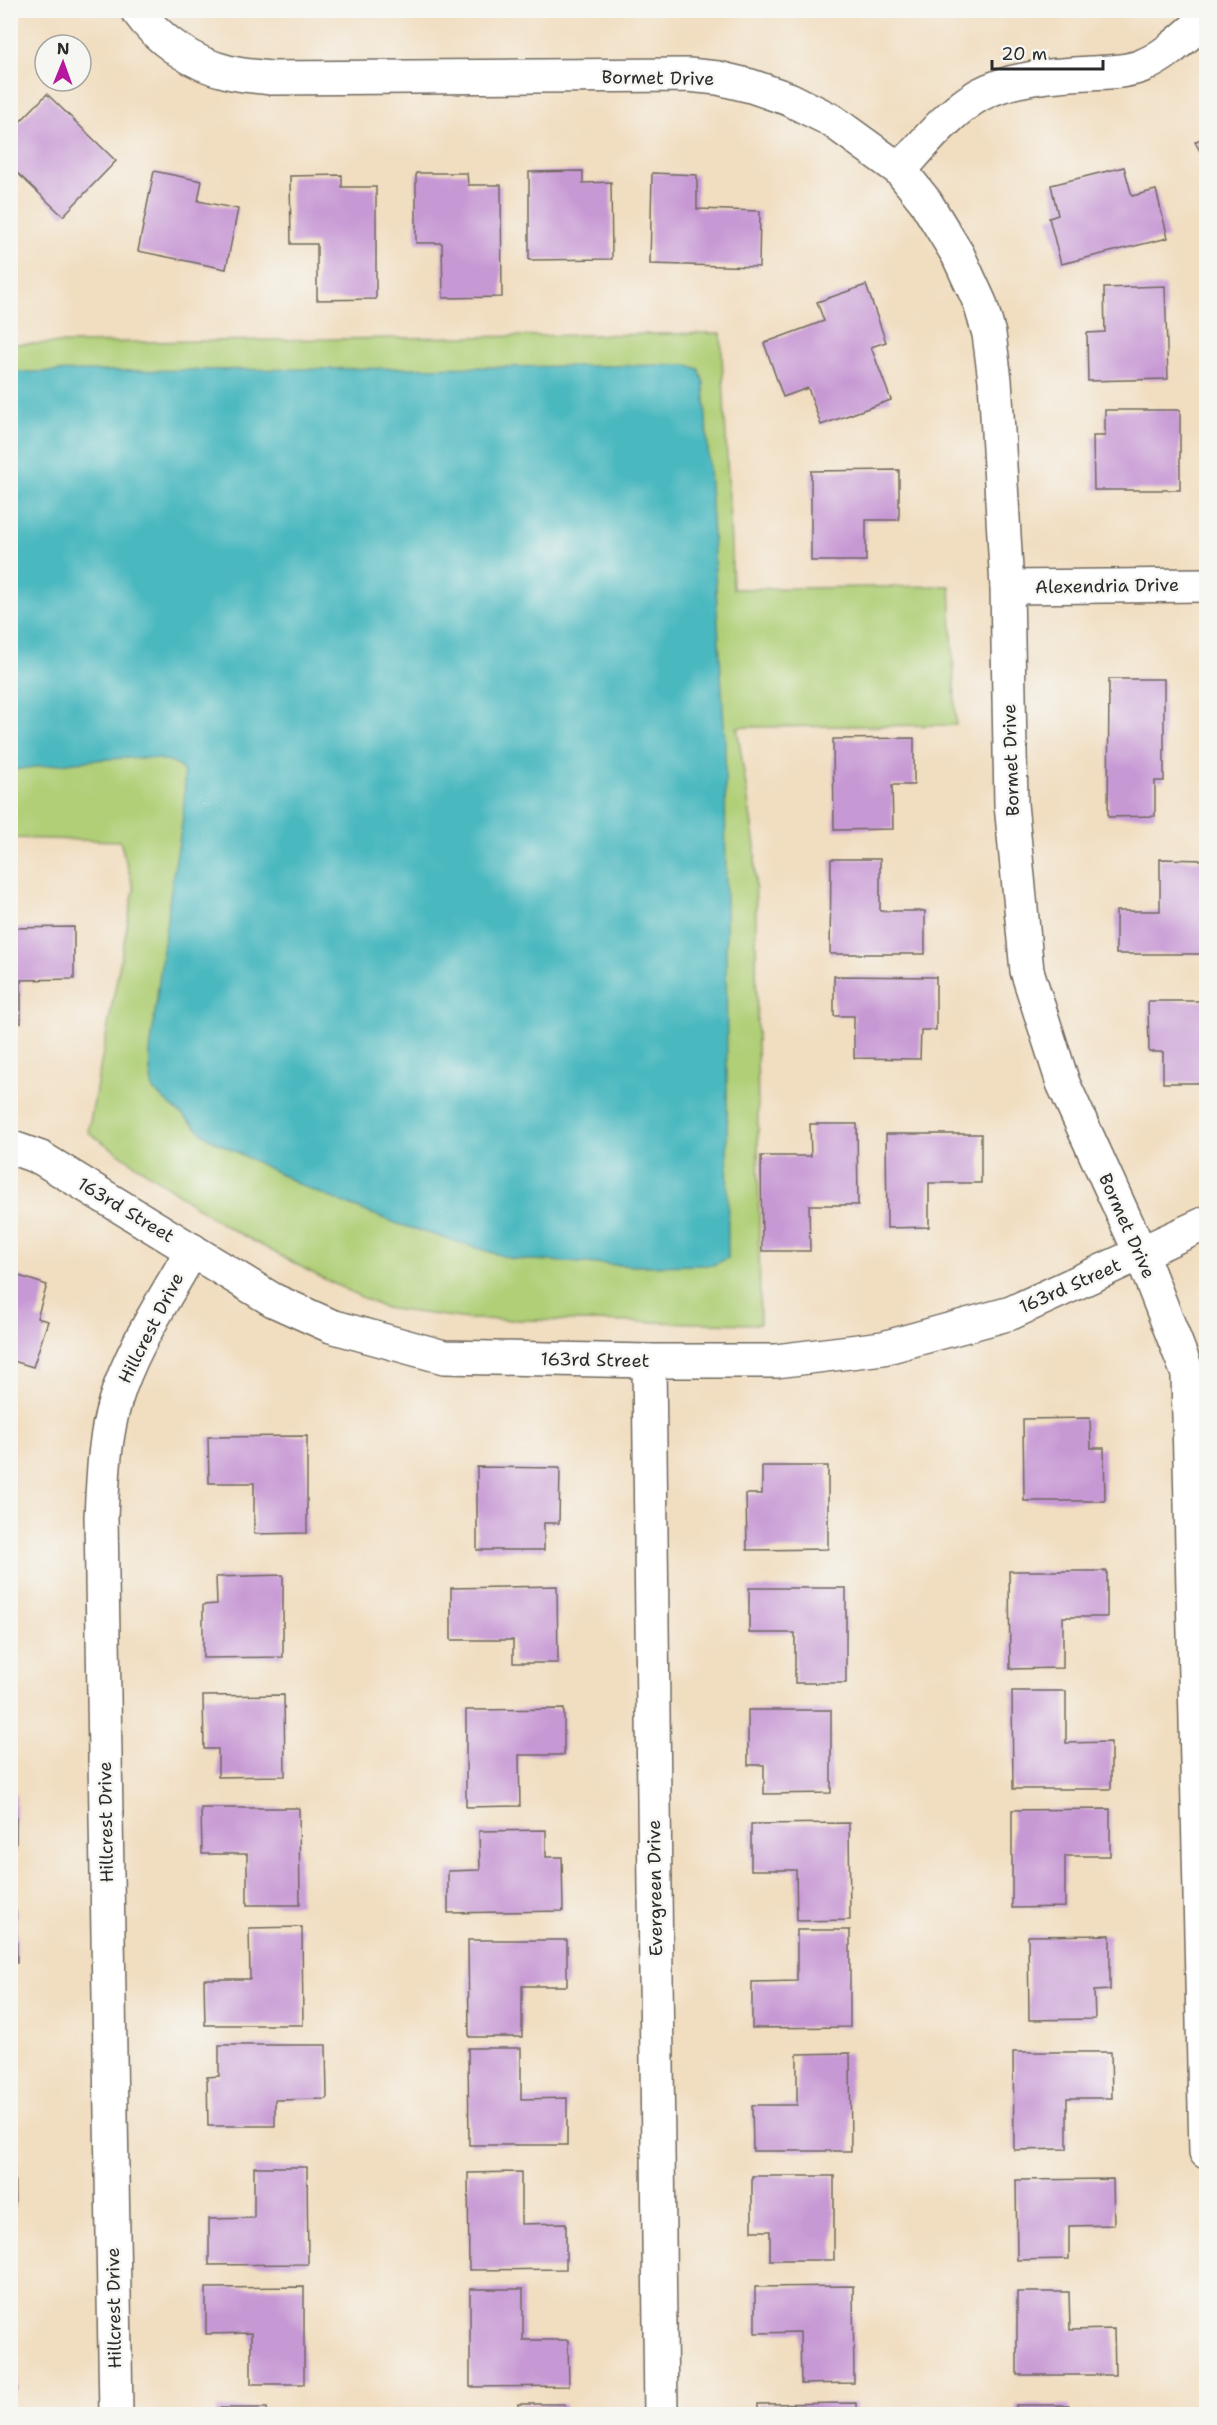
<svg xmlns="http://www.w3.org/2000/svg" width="1217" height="2425" font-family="'Shantell Sans',sans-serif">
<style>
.green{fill:#b0cf77;stroke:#6e7d51;stroke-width:1.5}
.water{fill:#49b8bf;stroke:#3a7275;stroke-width:1.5}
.building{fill:#c799d4}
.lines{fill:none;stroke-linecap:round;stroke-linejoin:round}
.minor-casing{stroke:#70695f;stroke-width:36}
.minor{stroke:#fff;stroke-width:33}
.labels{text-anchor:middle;stroke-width:5;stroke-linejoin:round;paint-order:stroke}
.street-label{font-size:18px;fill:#2b2b2b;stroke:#f6f6f2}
</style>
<rect width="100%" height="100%" fill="#f6f6f2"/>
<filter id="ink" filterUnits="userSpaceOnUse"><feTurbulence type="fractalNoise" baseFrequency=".0167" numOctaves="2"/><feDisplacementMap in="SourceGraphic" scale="12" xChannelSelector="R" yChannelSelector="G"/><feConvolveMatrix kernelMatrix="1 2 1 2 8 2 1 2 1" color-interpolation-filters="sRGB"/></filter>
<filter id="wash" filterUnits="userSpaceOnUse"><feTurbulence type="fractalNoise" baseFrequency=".008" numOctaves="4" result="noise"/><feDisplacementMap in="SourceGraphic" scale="24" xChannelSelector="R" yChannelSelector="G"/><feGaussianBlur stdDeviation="1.35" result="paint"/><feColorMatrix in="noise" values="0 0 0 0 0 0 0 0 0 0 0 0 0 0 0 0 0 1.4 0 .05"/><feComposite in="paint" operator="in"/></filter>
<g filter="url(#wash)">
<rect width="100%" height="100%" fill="#f1ddbf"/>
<path class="green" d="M721 333 733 589 950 586 956 725 737 727 755 846 760 1324 468 1319 384 1308 320 1277 222 1224 88 1132 134 889 120 841 11 838V344Z"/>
<path class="water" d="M688 365 699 369 704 383 725 742 728 1258 713 1265 635 1266 513 1259 398 1224 311 1190 209 1138 153 1090 150 1073V1052C157 995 164 939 172 882 178 844 187 812 184 772 181 769 177 764 174 763 146 750 45 766 11 770V372Z"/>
<g id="blocks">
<g class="building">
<path d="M47 94 116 161 63 216 10 166V132Z"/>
<path d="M1206 135V162L1195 142Z"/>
<path d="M1124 167 1132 196 1156 190 1168 238 1061 264 1049 218 1058 215 1051 185Z"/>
<path d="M154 171 202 181 198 201 238 209 226 269 138 251Z"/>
<path d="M583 171V183L611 182 612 259 529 260V172Z"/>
<path d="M416 173H467L468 185H501L502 297 443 298 442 243H416Z"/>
<path d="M652 173 697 175V209L760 211 759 267 650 264Z"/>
<path d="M342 175V187H376V299L317 300V244H291L290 176Z"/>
<path d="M866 285 886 342 871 347 891 400 821 425 808 388 783 397 764 343 824 321 817 302Z"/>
<path d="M1165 286 1168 379 1088 381 1087 333 1105 332 1104 288Z"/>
<path d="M1105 410H1180V490H1094L1093 436H1105Z"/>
<path d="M899 470V520H866V561H811V471Z"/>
<path d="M1109 679H1164V781H1155V816L1108 817Z"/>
<path d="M914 738V785H892L893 829 834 830 833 739Z"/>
<path d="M831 859H880V911H925V954H830Z"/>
<path d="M1160 859 1206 860V954H1116V911H1160Z"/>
<path d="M74 927V979L21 980V1023H10V928Z"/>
<path d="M834 976 936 977V1030H921L920 1059 854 1058V1016H834Z"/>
<path d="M1148 1001H1206V1083H1163V1052H1149Z"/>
<path d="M810 1124H857L858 1205H809L810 1251H762L761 1156H811Z"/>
<path d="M886 1134H981V1183H929V1227L887 1228Z"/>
<path d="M10 1273 47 1285 37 1318 48 1321 33 1367 10 1360Z"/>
<path d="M1090 1418 1091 1448H1104L1105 1501H1024L1023 1419Z"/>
<path d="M307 1436V1533L254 1534V1483H209L208 1437Z"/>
<rect x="10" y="1443" width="3" height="48"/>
<path d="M762 1466H828V1549L747 1550 746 1494H762Z"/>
<path d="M477 1467 560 1468 559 1523H544V1550H477Z"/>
<path d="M1009 1571H1107V1617H1063V1668L1010 1669Z"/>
<path d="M283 1575V1657L203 1658V1605L217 1604 216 1577Z"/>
<path d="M557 1586 558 1663H513V1640H451V1588Z"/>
<path d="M749 1588H846V1683H795V1633H749Z"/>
<path d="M1012 1691H1066V1743L1111 1742V1789H1013Z"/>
<path d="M284 1695 285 1776 218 1777V1749H204L203 1696Z"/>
<path d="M564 1709V1755H519L520 1806 466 1807V1710Z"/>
<path d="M748 1710H831V1793L764 1794V1765H748Z"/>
<rect x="10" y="1793" width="6" height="53"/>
<path d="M201 1808H299L300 1905H247V1854H202Z"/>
<path d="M1110 1809V1856H1065V1907L1012 1908V1810Z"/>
<path d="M849 1823 850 1920 797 1921 796 1870H751V1824Z"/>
<path d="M546 1830V1857H562L563 1911 448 1913V1871L480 1870 479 1831Z"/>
<path d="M10 1910H16L17 1963H10Z"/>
<path d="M302 1927 303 2025H205L204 1979H250L249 1928Z"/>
<path d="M797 1930H850V2027L752 2028V1982L797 1981Z"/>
<path d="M1110 1935V1990L1094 1991 1095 2019 1029 2020 1028 1936Z"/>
<path d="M468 1940H567V1986H522V2037H469Z"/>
<rect x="10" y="2044" width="3" height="43"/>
<path d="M219 2045H326L327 2099 275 2100V2126H208L207 2077 219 2076Z"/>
<path d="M468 2048H521V2099L567 2098V2145H469Z"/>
<path d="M1013 2052H1111L1112 2098H1067V2149L1014 2150Z"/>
<path d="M850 2053 851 2151H753L752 2105H797V2054Z"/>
<path d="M10 2146H14L15 2207H10Z"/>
<path d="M254 2167H307L308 2264 209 2265V2219L254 2218Z"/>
<path d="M521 2172V2224L566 2223V2269L469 2270 468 2173Z"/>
<path d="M752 2176H834V2260H770V2231H752Z"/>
<path d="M1113 2179 1114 2225 1069 2226V2259L1017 2260 1016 2180Z"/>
<path d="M10 2282H14L15 2324H10Z"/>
<path d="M853 2286 854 2383 801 2384 800 2332 755 2333V2287Z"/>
<path d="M304 2287V2384H251V2333L206 2334V2288Z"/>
<path d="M470 2289H523V2340H568L569 2386 470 2387Z"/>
<path d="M1017 2292H1069L1070 2330 1114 2329 1115 2375H1017Z"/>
<rect x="10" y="2349" width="7" height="42"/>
<path d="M856 2403V2414H758V2404Z"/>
<rect x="518" y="2404" width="47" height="10"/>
<rect x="1016" y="2405" width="53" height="9"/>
<rect x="217" y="2408" width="50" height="6"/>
</g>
</g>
</g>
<g filter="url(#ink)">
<use href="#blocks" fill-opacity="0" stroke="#70695f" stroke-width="1.5"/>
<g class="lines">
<g class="minor-casing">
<g id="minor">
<path d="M137 10C158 40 193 64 228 72 242 76 256 76 270 78L688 75 718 78 751 86 789 99 831 120 900 170 925 201 958 255 980 303 989 334 995 380 1007 587 1011 804 1027 971 1063 1083 1141 1254 1188 1374 1206 2152"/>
<path d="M900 170C924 144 948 113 979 95 1012 77 1054 75 1090 73 1108 72 1128 72 1144 65 1165 57 1189 33 1206 19"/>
<path d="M1007 587 1206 585"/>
<path d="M10 1147 41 1158 273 1300 331 1326 444 1357 649 1361H776L883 1348 1011 1313 1206 1223"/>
<path d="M649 1361 661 2414"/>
<path d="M116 2414 101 1517C103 1479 104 1439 115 1402 131 1348 165 1299 192 1250"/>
</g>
</g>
<use href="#minor" class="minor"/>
</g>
</g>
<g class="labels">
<g class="street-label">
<text transform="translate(658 78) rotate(1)" y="6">Bormet Drive</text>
<text transform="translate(1107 586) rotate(-1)" y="6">Alexendria Drive</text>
<text transform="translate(1011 760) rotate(-92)" y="6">Bormet Drive</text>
<text transform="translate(126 1210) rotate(31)" y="6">163rd Street</text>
<text transform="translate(1127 1226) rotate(66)" y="6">Bormet Drive</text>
<text transform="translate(1070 1286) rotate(-24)" y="6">163rd Street</text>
<text transform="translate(151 1328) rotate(-63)" y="6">Hillcrest Drive</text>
<text transform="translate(595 1360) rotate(1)" y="6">163rd Street</text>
<text transform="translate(106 1822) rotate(-91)" y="6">Hillcrest Drive</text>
<text transform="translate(655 1888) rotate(-91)" y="6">Evergreen Drive</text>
<text transform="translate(114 2308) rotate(-91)" y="6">Hillcrest Drive</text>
</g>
</g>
<rect width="1217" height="2425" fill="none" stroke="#f6f6f2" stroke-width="36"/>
<g transform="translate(63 63) rotate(1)"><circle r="28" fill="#f6f6f2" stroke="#a5a5a2" stroke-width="1.5"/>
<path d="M0-4.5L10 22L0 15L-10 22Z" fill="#b5179e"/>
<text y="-9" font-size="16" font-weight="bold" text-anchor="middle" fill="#2b2b2b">N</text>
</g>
<path d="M992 60v9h111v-9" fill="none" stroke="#2b2b2b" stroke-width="3"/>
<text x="1001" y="60" font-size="18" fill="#2b2b2b" stroke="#f6f6f2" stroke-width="4.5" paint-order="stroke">20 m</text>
</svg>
